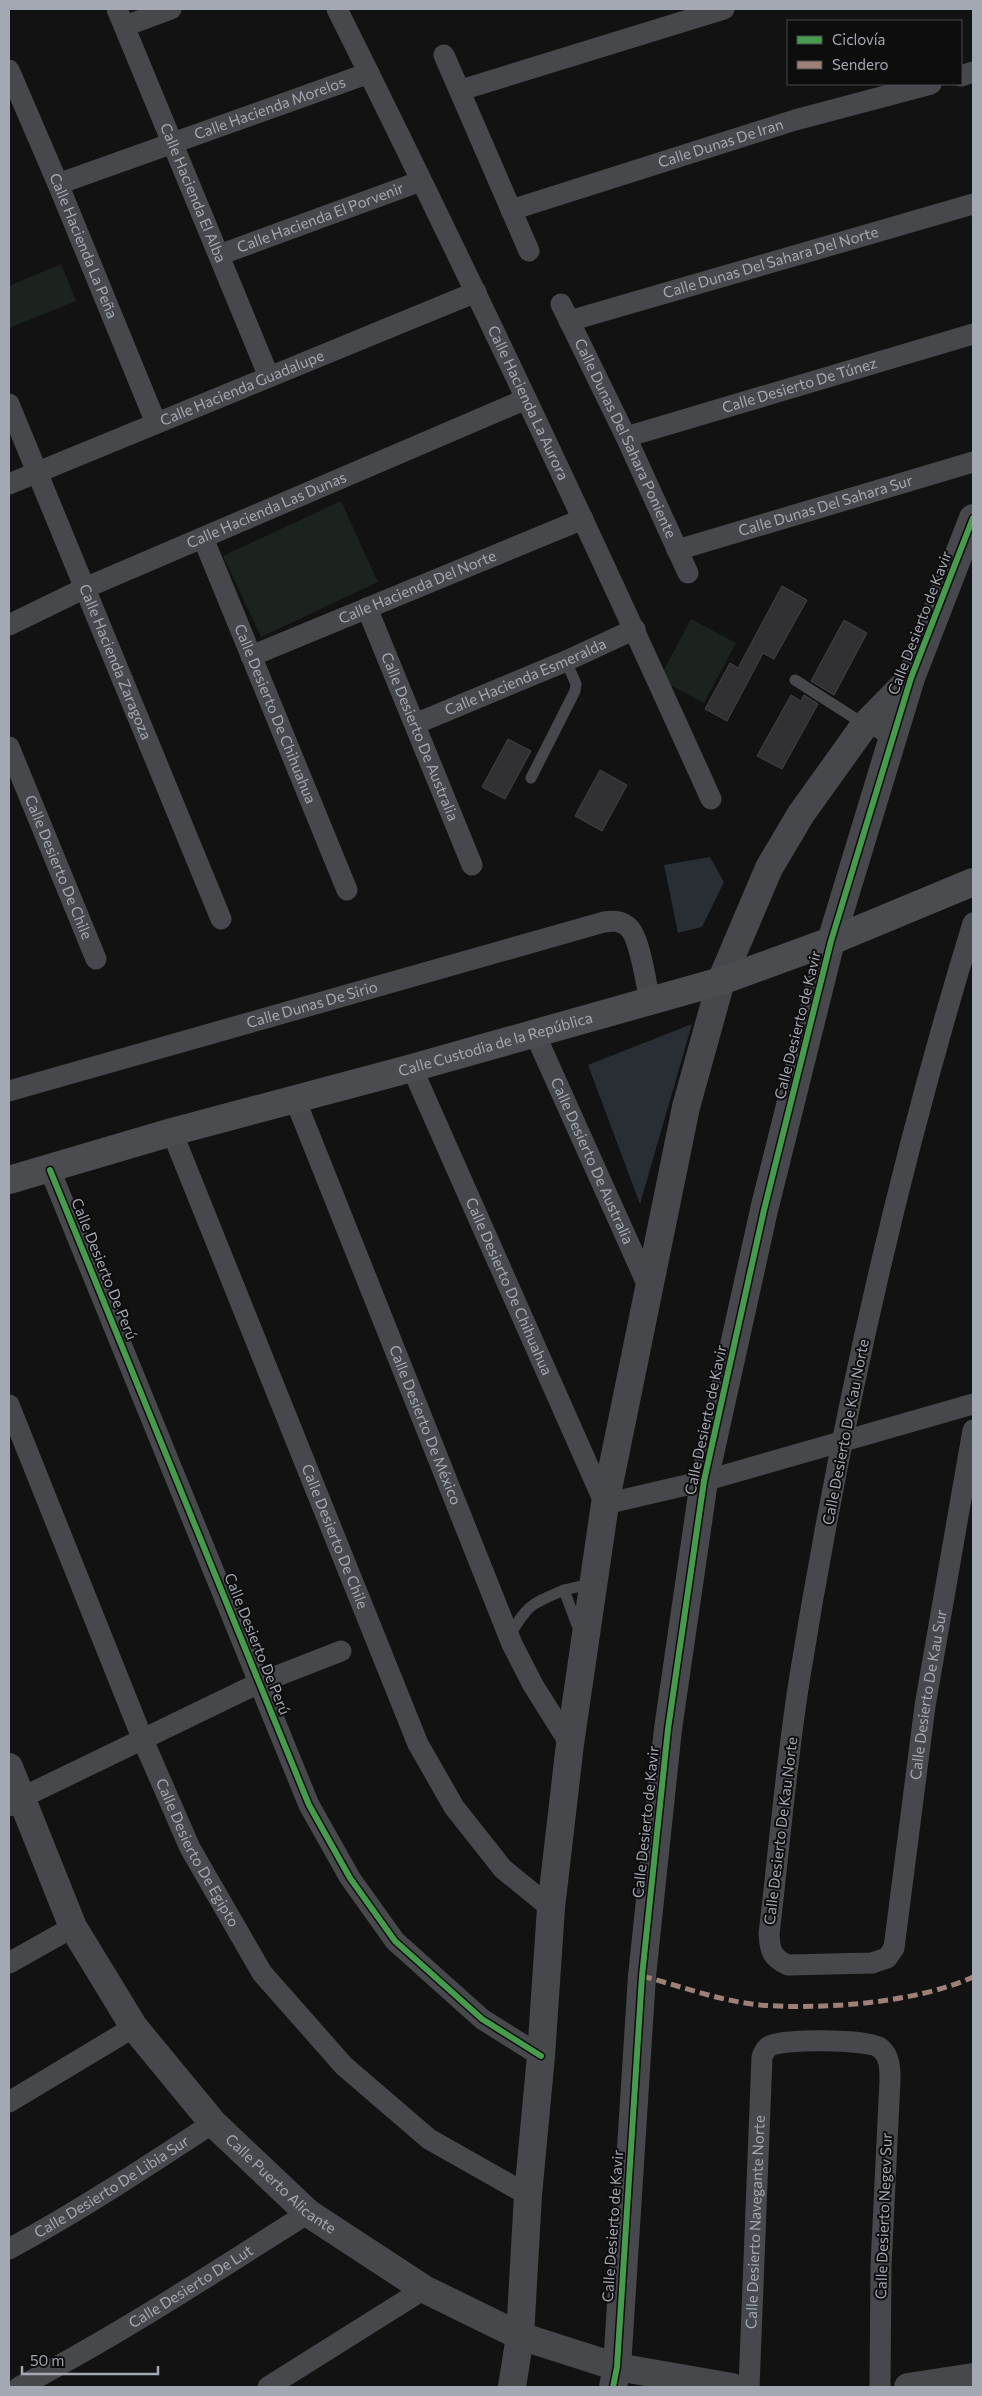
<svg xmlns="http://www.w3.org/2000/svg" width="982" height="2396" font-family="Commissioner,sans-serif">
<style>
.green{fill:#1c221d}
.water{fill:#292e35}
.building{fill:#313133;stroke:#424346}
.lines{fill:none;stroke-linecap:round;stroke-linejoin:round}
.service{stroke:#47484b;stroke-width:11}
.minor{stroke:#47484b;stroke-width:21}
.tertiary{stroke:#47484b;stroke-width:28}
.secondary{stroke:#4b4c4f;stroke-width:28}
.quiet{stroke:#9e8076;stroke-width:5;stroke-dasharray:10 5;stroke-linecap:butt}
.cycleway-casing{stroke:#0d0d0e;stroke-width:9}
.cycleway{stroke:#469c4c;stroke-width:6}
.labels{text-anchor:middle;stroke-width:4;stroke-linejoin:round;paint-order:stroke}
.street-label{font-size:15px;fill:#a3a8b3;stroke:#0d0d0e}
</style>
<rect width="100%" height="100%" fill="#121212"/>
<g class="green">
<path d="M61 264 76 301 9 328V286Z"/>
<path d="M341 501 378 582 261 637 223 556Z"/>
<path d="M691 619 736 643 704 703 659 679Z"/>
</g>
<g class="water">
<path d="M710 857 724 882 702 927 678 933 664 865Z"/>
<path d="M692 1024 640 1204 588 1065Z"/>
</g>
<g class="building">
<path d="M782 586 807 600 774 659 763 653 727 721 705 709 730 663 738 668Z"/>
<path d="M844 620 867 633 834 695 811 681Z"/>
<path d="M791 695 801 701 804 695 818 704 782 769 757 756Z"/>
<path d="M508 739 531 751 505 799 482 787Z"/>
<path d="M600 770 627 785 602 831 575 816Z"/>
</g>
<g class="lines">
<g class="service">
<path d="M795 680 892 742"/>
<path d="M531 778 575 691 576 684 566 661"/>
<path d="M583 1630 577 1625 564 1590 594 1583"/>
<path d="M509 1636C529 1604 529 1605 564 1590"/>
</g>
<g class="minor">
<path id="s1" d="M117 9 269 377"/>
<path id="s2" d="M337 9C467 270 591 533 711 799"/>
<path d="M125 26 171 9"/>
<path d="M444 55 529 251"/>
<path id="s3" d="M9 70 58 184 156 423"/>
<path d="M961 76 973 72"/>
<path d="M461 90 724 9"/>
<path id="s4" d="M58 184 369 73"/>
<path id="s5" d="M511 210 795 120 931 84"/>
<path id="s6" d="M219 255 421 181"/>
<path id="s7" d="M561 304 626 437 688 573"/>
<path id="s8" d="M569 321 973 204"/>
<path id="s9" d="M9 404 221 919"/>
<path id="s10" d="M626 437 973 334"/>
<path id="s11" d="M9 484 476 292"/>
<path id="s12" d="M203 538 347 890"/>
<path id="s13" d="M677 550 973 462"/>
<path id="s14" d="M367 608 472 865"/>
<path id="s15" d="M9 625 85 588 526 399"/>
<path id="s16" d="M251 656 583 519"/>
<path id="s17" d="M415 724 566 661 635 629"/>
<path id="s18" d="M9 747 96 959"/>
<path id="s19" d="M973 923C897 1171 840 1425 799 1682 786 1765 779 1850 769 1934 770 1951 772 1958 788 1965L872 1963 887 1958 894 1948 925 1706 973 1430"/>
<path id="s20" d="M535 1034 648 1286"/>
<path id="s21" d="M412 1068 605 1504 704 1481 973 1404"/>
<path id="s22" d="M9 1091 604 922C612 921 620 920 627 926 640 935 646 984 650 1001"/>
<path id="s23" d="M295 1099 512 1644 533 1685 570 1744"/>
<path id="s24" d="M172 1132 418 1744 454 1807 503 1869 551 1908"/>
<path d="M50 1170 309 1805 350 1878 395 1941 482 2019 541 2056"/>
<path id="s25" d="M9 1405 143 1740 190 1848 262 1973 344 2066 429 2139 528 2195"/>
<path d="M9 1806 21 1798 259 1683 341 1651"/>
<path d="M9 1963 73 1927"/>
<path d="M9 2102 134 2027"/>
<path id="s26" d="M9 2249C79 2211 146 2167 213 2123"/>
<path id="s27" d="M19 2387C119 2335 213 2273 308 2213"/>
<path d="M268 2387 424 2289"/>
<path id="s28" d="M749 2387 762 2057C763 2054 766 2049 768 2047 779 2038 869 2039 880 2048 890 2056 890 2068 890 2080L881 2266 880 2387"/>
</g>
<g class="tertiary">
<path id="s29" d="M9 1767 73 1927 134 2027 213 2123 308 2213 424 2289 520 2336 617 2367 732 2387"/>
<path d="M512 2387 520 2336 528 2195 541 2056 551 1908 570 1744 605 1504 686 1107 721 981 769 868 801 814 864 726 908 681"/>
<path d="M613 2387 617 2367 642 1976 668 1729 704 1481 764 1210 831 941 911 678 973 518"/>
<path d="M908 2387 973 2377"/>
</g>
<path class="secondary" id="s30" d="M9 1180 172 1132 412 1068 721 981 831 941 973 882"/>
<path class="quiet" d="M642 1976C680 1986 720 2001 760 2005 822 2010 916 2003 973 1977"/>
<g class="cycleway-casing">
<g id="cycleway">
<path d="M50 1170 309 1805 350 1878 395 1941 482 2019 541 2056"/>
<path d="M613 2387 617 2367 642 1976 668 1729 704 1481 764 1210 831 941 911 678 973 518"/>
</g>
</g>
<use href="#cycleway" class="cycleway"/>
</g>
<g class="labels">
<g class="street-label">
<text dy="5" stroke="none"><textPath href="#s4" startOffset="225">Calle Hacienda Morelos</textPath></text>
<text dy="5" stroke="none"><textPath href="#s5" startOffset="220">Calle Dunas De Iran</textPath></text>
<text dy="5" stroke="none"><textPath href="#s1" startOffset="199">Calle Hacienda El Alba</textPath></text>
<text dy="5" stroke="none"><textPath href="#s6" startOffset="108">Calle Hacienda El Porvenir</textPath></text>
<text dy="5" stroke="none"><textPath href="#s3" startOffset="191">Calle Hacienda La Peña</textPath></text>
<text dy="5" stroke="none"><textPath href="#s8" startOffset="210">Calle Dunas Del Sahara Del Norte</textPath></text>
<text dy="5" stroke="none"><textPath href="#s10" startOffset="181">Calle Desierto De Túnez</textPath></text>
<text dy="5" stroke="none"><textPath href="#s11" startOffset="252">Calle Hacienda Guadalupe</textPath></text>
<text dy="5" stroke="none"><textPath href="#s2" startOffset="438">Calle Hacienda La Aurora</textPath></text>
<text dy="5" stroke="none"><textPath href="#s7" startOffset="149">Calle Dunas Del Sahara Poniente</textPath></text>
<text dy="5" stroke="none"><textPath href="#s13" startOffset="155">Calle Dunas Del Sahara Sur</textPath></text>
<text dy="5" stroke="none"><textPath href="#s15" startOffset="282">Calle Hacienda Las Dunas</textPath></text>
<text dy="5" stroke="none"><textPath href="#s16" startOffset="180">Calle Hacienda Del Norte</textPath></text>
<text transform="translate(920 623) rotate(-69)" y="5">Calle Desierto de Kavir</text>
<text dy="5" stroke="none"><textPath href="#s9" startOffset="279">Calle Hacienda Zaragoza</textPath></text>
<text dy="5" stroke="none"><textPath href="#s17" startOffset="120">Calle Hacienda Esmeralda</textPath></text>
<text dy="5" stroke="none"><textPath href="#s12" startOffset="190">Calle Desierto De Chihuahua</textPath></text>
<text dy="5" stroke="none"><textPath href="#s14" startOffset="139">Calle Desierto De Australia</textPath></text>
<text dy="5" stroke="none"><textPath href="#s18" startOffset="130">Calle Desierto De Chile</textPath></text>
<text dy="5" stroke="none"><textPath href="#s22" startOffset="315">Calle Dunas De Sirio</textPath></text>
<text transform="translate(798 1025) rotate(-76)" y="5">Calle Desierto de Kavir</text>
<text dy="5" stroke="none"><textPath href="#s30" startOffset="505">Calle Custodia de la República</textPath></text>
<text dy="5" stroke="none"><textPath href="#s20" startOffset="139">Calle Desierto De Australia</textPath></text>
<text transform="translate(104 1269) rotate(68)" y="5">Calle Desierto De Perú</text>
<text dy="5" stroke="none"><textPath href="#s21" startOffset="239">Calle Desierto De Chihuahua</textPath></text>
<text transform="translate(706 1420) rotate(-78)" y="5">Calle Desierto de Kavir</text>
<text dy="5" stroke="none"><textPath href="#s23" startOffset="351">Calle Desierto De México</textPath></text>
<text transform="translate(846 1432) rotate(-79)" y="5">Calle Desierto De Kau Norte</text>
<text dy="5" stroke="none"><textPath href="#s24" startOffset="436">Calle Desierto De Chile</textPath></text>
<text transform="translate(257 1644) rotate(68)" y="5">Calle Desierto De Perú</text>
<text dy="5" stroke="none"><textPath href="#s19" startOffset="1440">Calle Desierto De Kau Sur</textPath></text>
<text transform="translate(646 1822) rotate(-84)" y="5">Calle Desierto de Kavir</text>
<text transform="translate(781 1831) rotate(-83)" y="5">Calle Desierto De Kau Norte</text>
<text dy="5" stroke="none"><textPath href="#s25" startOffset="486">Calle Desierto De Egipto</textPath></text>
<text dy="5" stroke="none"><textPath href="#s29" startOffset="505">Calle Puerto Alicante</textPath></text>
<text dy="5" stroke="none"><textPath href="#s26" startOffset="120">Calle Desierto De Libia Sur</textPath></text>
<text transform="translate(884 2216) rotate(-88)" y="5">Calle Desierto Negev Sur</text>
<text dy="5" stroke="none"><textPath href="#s28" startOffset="165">Calle Desierto Navegante Norte</textPath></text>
<text transform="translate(613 2226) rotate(-86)" y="5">Calle Desierto de Kavir</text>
<text dy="5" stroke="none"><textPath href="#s27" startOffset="199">Calle Desierto De Lut</textPath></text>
</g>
</g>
<rect width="982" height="2396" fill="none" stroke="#a3a8b3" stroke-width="20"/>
<rect x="787" y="20" width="175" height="65" fill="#0d0d0e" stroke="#494b50"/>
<rect x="797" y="36" width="25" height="8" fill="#469c4c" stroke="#494b50"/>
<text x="832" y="45" font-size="15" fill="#a3a8b3">Ciclovía</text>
<rect x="797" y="61" width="25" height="8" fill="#9e8076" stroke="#494b50"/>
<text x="832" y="70" font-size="15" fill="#a3a8b3">Sendero</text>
<path d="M22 2366v8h136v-8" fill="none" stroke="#a3a8b3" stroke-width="2.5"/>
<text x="30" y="2366" font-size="15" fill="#a3a8b3" stroke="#0d0d0e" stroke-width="4" paint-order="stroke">50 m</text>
</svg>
